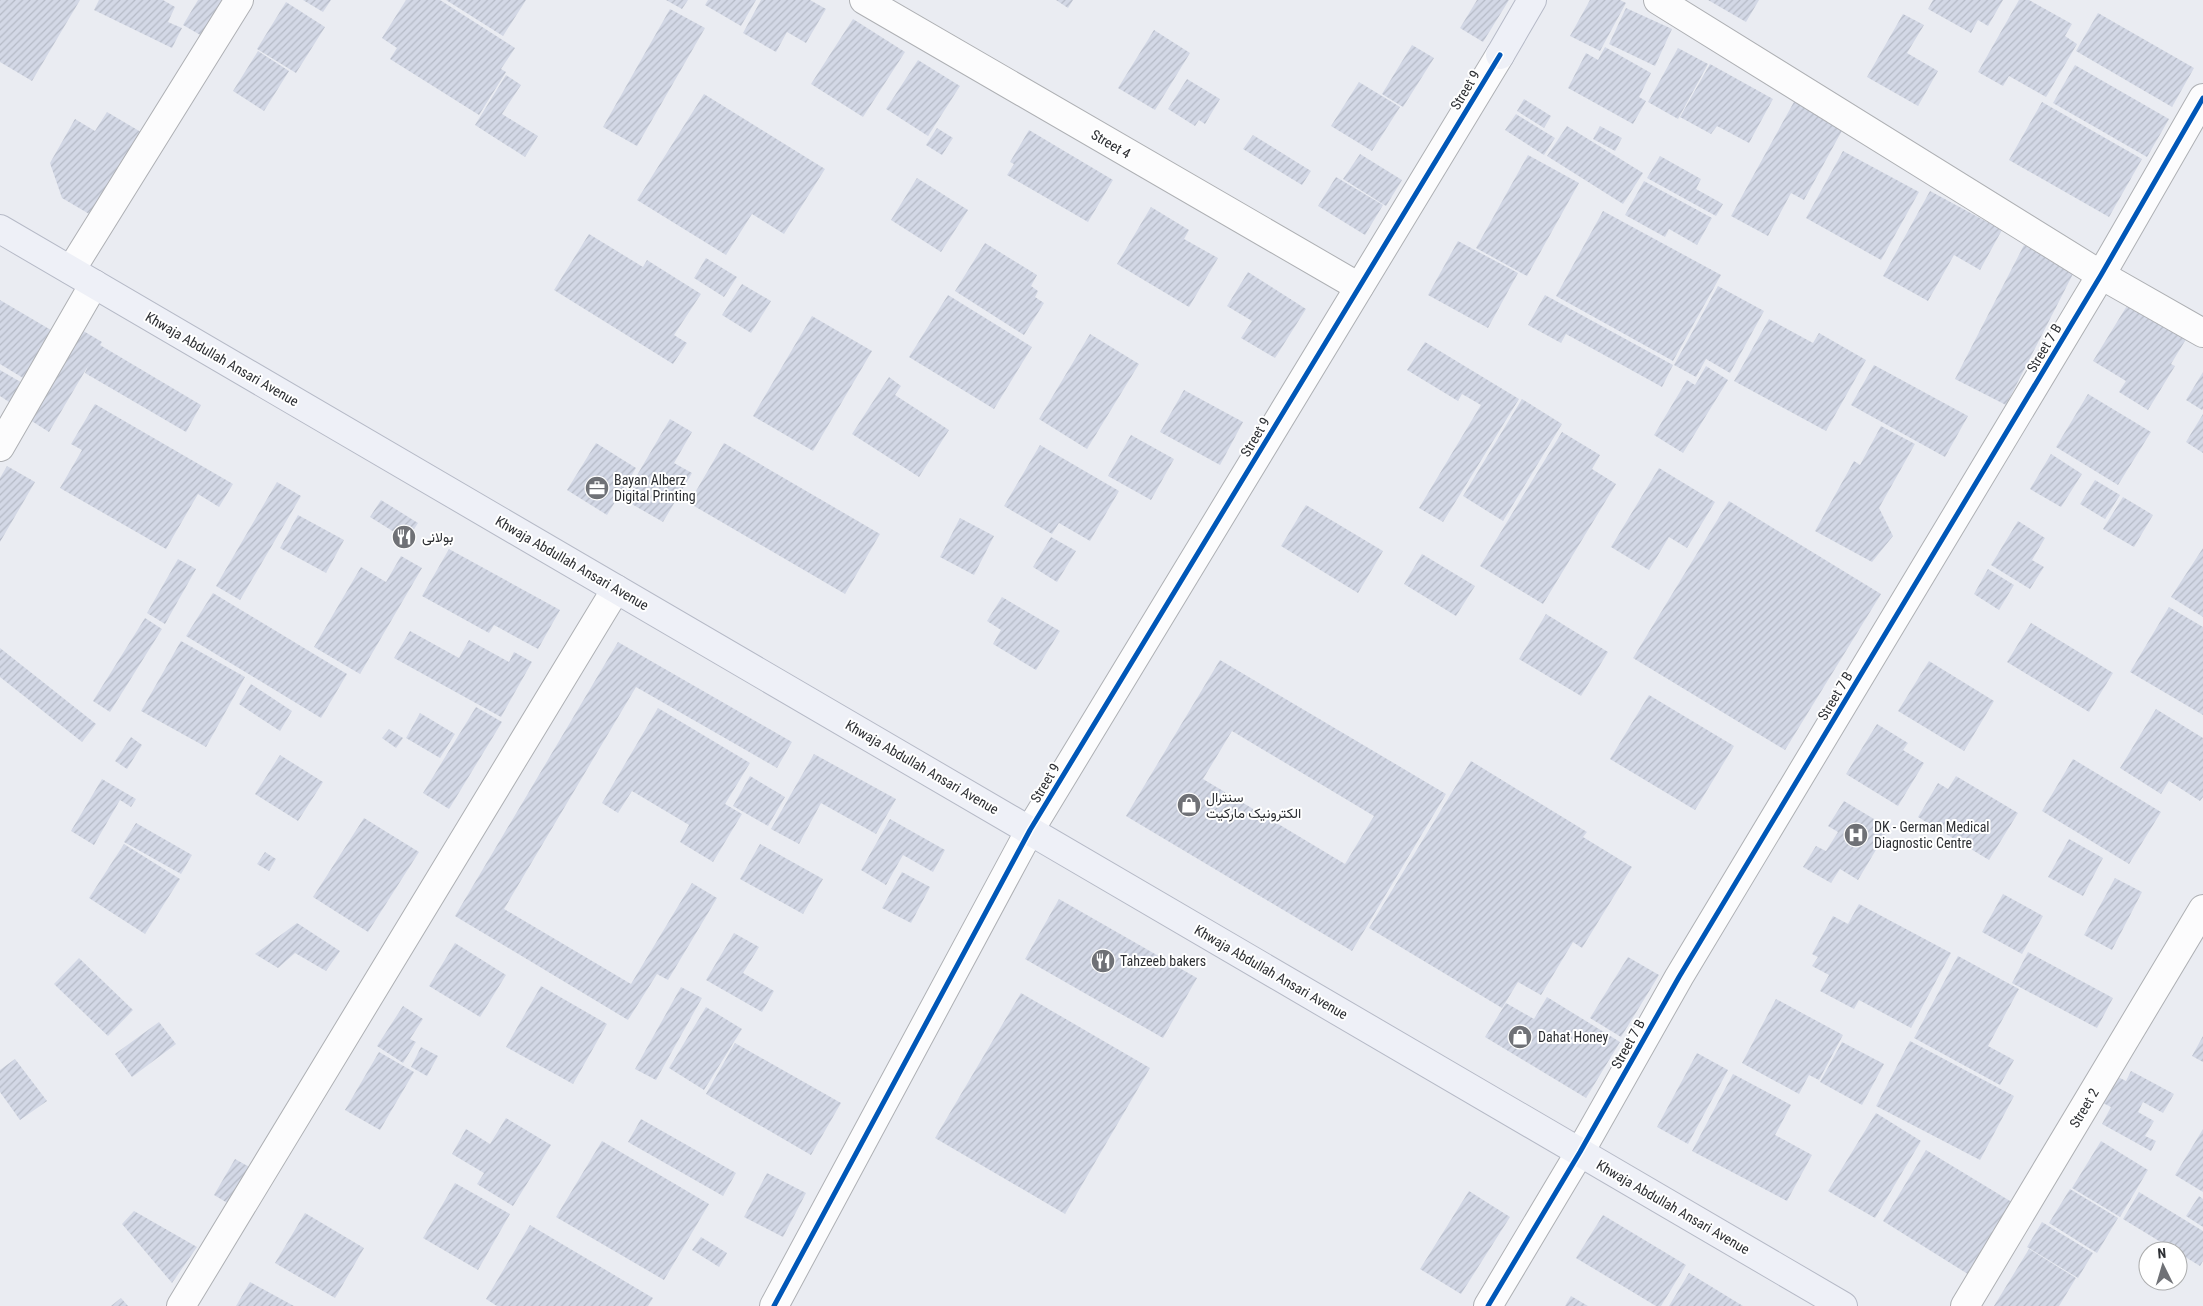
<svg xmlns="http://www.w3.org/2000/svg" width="2203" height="1306" font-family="'Roboto Condensed',Vazirmatn,sans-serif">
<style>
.building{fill:url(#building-hatch);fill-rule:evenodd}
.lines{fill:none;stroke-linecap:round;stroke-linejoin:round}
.minor-casing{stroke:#aeb0b4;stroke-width:30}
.major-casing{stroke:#b6bac7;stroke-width:30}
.minor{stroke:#fcfcfd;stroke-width:28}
.major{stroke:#eef0f7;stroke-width:28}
.cycleway-casing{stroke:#fff;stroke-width:8}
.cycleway{stroke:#0057b8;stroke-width:5}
.labels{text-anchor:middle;stroke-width:4;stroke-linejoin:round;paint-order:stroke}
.street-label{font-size:14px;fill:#2d2f33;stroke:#fff}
.poi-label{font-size:14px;fill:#2d2f33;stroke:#fff;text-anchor:start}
</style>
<defs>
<pattern id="building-hatch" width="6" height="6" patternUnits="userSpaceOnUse" patternTransform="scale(1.25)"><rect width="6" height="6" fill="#d3d8e6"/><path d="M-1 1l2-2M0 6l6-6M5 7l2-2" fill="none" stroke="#b5bac6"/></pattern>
</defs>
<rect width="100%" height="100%" fill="#eaecf2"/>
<g class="building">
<path d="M0 0H80L32 81 0 62Z"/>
<path d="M99 0H163L175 7 168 22 182 28 172 48 94 10Z"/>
<path d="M198 0H233L209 40 183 25Z"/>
<path d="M303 0H331L323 12Z"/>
<path d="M406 0H440L515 48 501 69 506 72 479 115 390 59 397 48 382 38Z"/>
<path d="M446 0H526L503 36Z"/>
<path d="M666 0H688L682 9Z"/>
<path d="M708 0H756L741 26 705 5Z"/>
<path d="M761 0H810L826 9 806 43 787 32 776 52 743 33Z"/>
<path d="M1056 0H1073L1068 8Z"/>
<path d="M1477 0H1509L1483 42 1460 28Z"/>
<path d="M1590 0H1620L1626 3 1600 51 1570 36Z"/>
<path d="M1708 0H1759L1746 22Z"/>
<path d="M1933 0H2003L1988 26 1978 20 1971 33 1928 9Z"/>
<path d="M2019 0H2029L2072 24 2065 36 2077 44 2046 97 2009 76 2003 86 1978 72Z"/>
<path d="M286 2 325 27 296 73 257 49Z"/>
<path d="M1626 8 1672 29 1655 66 1609 44Z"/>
<path d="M670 9 705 28 637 146 603 127Z"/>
<path d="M2098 13 2194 68 2172 107 2076 51Z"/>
<path d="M1903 14 1924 25 1907 53 1938 71 1918 106 1867 77Z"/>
<path d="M853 19 905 52 863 117 811 84Z"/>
<path d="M1154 30 1190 53 1155 110 1118 88Z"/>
<path d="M1412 45 1434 58 1403 107 1382 94Z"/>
<path d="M1605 47 1651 73 1639 97 1646 101 1633 124 1568 88 1586 53 1598 60Z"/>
<path d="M1678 48 1708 64 1678 119 1648 102Z"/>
<path d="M258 51 289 71 264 111 233 91Z"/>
<path d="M918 60 960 86 928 136 886 109Z"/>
<path d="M1710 64 1773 99 1749 143 1717 126 1711 134 1680 117Z"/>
<path d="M2075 65 2169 119 2147 157 2053 103Z"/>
<path d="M506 75 521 85 502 114 538 136 525 157 475 125Z"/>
<path d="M1187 79 1220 99 1205 124 1199 120 1195 126 1168 109Z"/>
<path d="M1359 82 1400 107 1372 151 1331 126Z"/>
<path d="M704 94 825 169 784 234 752 214 726 255 637 200Z"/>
<path d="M1524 99 1551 116 1544 128 1517 111Z"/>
<path d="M1795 100 1844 127 1804 200 1791 193 1768 236 1731 216Z"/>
<path d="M2042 102 2142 159 2109 217 2009 160Z"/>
<path d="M107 112 146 135 96 218 62 198 50 163 75 119 95 131Z"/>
<path d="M1516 114 1555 138 1544 155 1505 130Z"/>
<path d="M1567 126 1643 173 1623 204 1547 156Z"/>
<path d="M1600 126 1622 138 1615 151 1593 139Z"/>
<path d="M937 128 953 138 942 155 926 145Z"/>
<path d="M1029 130 1113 180 1088 222 1007 175 1014 164 1010 162Z"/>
<path d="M1253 135 1311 171 1302 185 1243 149Z"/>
<path d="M1843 151 1919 192 1881 260 1806 218Z"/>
<path d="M1360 154 1402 180 1386 206 1343 179Z"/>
<path d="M1528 155 1579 183 1527 276 1476 248Z"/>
<path d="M1660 156 1701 179 1696 189 1723 204 1716 216 1647 178Z"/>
<path d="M1336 177 1383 205 1365 235 1318 206Z"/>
<path d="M917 178 968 210 941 252 891 220Z"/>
<path d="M1644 181 1712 218 1697 245 1669 229 1665 237 1625 215Z"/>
<path d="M1930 191 2002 230 1980 270 1954 255 1928 301 1883 276Z"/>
<path d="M1151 207 1189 230 1184 239 1218 258 1189 307 1117 264Z"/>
<path d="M1603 211 1721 275 1673 361 1556 296Z"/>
<path d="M589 234 643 267 647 260 701 294 674 335 687 343 673 364 554 290Z"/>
<path d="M1458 241 1518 273 1488 328 1428 295Z"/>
<path d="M985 243 1037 275 1031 286 1038 291 1035 297 1044 303 1024 335 955 291Z"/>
<path d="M2024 245 2075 270 2006 405 1955 379Z"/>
<path d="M706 258 737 277 724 297 694 278Z"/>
<path d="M1248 272 1306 309 1275 358 1241 338 1252 321 1227 306Z"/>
<path d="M742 284 771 301 751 333 722 315Z"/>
<path d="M1718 286 1764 311 1730 373 1706 359 1696 377 1674 365Z"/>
<path d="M948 295 1032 347 994 409 909 357Z"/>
<path d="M1545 295 1673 365 1662 387 1566 334 1561 343 1528 325Z"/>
<path d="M2133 296 2191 331 2171 364 2175 366 2148 410 2119 392 2126 381 2093 361Z"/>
<path d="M0 300 56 333 28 381 0 364Z"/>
<path d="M812 316 872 351 813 451 753 416Z"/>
<path d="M1769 319 1813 343 1819 333 1866 360 1826 431 1734 381Z"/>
<path d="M80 329 102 342 100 345 201 405 186 432 85 373 88 366 49 432 27 418Z"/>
<path d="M1090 334 1139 364 1087 449 1039 419Z"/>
<path d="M1425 342 1519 399 1443 522 1419 508 1481 405 1462 394 1458 401 1407 370Z"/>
<path d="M1874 365 1968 416 1945 457 1851 405Z"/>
<path d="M1706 366 1728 380 1683 453 1654 435 1687 380 1695 385Z"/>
<path d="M0 370 24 384 12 404 0 396Z"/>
<path d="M2203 372V409L2202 410 2186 400Z"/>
<path d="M889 377 901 386 895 395 949 430 919 477 852 434Z"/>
<path d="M1184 390 1243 422 1220 465 1160 432Z"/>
<path d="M2088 394 2151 432 2118 485 2056 447Z"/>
<path d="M1522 399 1562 424 1503 521 1463 496Z"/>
<path d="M95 404 233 484 219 507 198 494 166 549 60 488 82 450 71 444Z"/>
<path d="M2203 414V453L2186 442Z"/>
<path d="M670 419 692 432 674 463 692 473 663 522 623 499Z"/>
<path d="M1881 426 1915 444 1879 508 1893 536 1872 562 1815 531 1854 461 1860 465Z"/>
<path d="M1562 432 1600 455 1592 469 1616 484 1543 604 1480 566Z"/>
<path d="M1131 435 1174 459 1151 500 1108 476Z"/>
<path d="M596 443 636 468 607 515 567 490Z"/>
<path d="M724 443 880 534 845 594 689 503Z"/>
<path d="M1040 445 1119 491 1090 541 1059 523 1052 534 1004 506Z"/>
<path d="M2051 454 2082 474 2061 507 2030 489Z"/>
<path d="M7 466 35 482 0 542V478Z"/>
<path d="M1659 468 1715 502 1687 548 1669 537 1649 570 1611 547Z"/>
<path d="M2095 480 2120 495 2105 519 2080 504Z"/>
<path d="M277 482 301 496 240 600 216 586Z"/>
<path d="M2123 497 2153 515 2134 547 2103 529Z"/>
<path d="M381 500 418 523 407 540 370 517Z"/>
<path d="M1729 501 1881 594 1785 750 1633 658Z"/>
<path d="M1306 505 1383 551 1358 593 1281 546Z"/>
<path d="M298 515 344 540 326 573 280 548Z"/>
<path d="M960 518 994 536 974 575 940 557Z"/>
<path d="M2018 521 2045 538 2032 560 2044 567 2030 589 1991 565Z"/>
<path d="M1051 537 1076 551 1057 582 1033 567Z"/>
<path d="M2203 548V617L2171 597Z"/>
<path d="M449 549 560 610 538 649 494 625 489 633 422 596Z"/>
<path d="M1422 554 1475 586 1456 616 1404 584Z"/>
<path d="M401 556 422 568 360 674 314 647 361 567 386 582Z"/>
<path d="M178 559 196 569 165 624 147 613Z"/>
<path d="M1988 569 2014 585 1999 610 1974 594Z"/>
<path d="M213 593 347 674 321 718 186 636Z"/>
<path d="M1002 597 1060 631 1036 670 993 644 1001 630 987 621Z"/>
<path d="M2169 607 2203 627V715L2130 672Z"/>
<path d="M1546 614 1608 652 1581 696 1519 659Z"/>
<path d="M145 618 162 629 110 712 93 701Z"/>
<path d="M2031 623 2113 673 2089 712 2007 662Z"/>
<path d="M410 631 459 658 469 640 509 662 514 652 532 662 501 717 394 658Z"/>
<path d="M181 641 245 677 206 747 141 711Z"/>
<path d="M618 642 792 742 777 768 636 687 504 909 631 984 692 883 717 898 668 980 657 974 628 1020 455 916Z"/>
<path d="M0 648 96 724 82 742 0 677Z"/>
<path d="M1220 660 1446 794 1352 951 1126 816ZM1232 731 1374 816 1345 864 1203 779Z"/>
<path d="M1929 661 1994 701 1964 751 1898 711Z"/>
<path d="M251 684 292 711 280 731 239 704Z"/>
<path d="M1649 695 1734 746 1695 810 1610 759Z"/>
<path d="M476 707 502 722 449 809 423 793Z"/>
<path d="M658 708 750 763 725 804 742 814 713 862 680 842 689 825 632 791 618 813 602 803Z"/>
<path d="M2156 709 2203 738V797L2200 801 2169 781 2161 794 2120 768Z"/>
<path d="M420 713 455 734 440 758 406 738Z"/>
<path d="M1877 724 1908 743 1903 750 1924 763 1898 806 1846 774Z"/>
<path d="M389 729 403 738 396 748 382 738Z"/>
<path d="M131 737 142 745 127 769 115 761Z"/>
<path d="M814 754 896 799 876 834 821 803 799 844 771 829Z"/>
<path d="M280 755 323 782 298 821 255 794Z"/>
<path d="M2073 759 2161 812 2129 864 2042 811Z"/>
<path d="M1471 761 1587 832 1583 837 1632 867 1582 948 1573 942 1541 995 1518 982 1502 1008 1369 928Z"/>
<path d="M750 776 785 797 768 826 733 806Z"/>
<path d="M1956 776 2018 813 1989 860 1918 817 1938 783 1948 789Z"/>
<path d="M102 779 136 799 131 807 120 800 94 845 71 831Z"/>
<path d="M1844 801 1889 828 1858 880 1840 869 1831 883 1803 867 1816 846 1826 851 1838 832 1828 826Z"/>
<path d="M364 818 419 852 368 932 313 897Z"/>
<path d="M890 819 945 850 933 872 903 855 886 885 861 870Z"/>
<path d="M136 823 192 855 181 874 124 842Z"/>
<path d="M2069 839 2103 858 2083 896 2048 877Z"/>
<path d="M124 844 180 879 145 934 89 898Z"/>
<path d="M760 844 823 879 803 914 740 879Z"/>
<path d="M265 852 276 859 269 871 257 864Z"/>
<path d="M902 872 930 887 911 923 882 908Z"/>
<path d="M2115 878 2142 892 2112 950 2084 935Z"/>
<path d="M2003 894 2043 916 2022 954 1982 932Z"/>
<path d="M1059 899 1197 978 1163 1038 1025 959Z"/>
<path d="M1859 904 1951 953 1911 1028 1859 1000 1854 1009 1820 991 1829 975 1812 966 1818 957 1812 954 1833 916 1848 924Z"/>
<path d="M297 923 340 951 326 971 295 953 278 968 255 954Z"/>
<path d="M734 933 759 947 743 973 774 991 762 1012 706 980Z"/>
<path d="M455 943 506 975 480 1017 429 986Z"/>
<path d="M2028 952 2113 998 2097 1028 2012 983Z"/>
<path d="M1958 956 2019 989 1988 1046 2014 1060 2000 1085 1914 1038Z"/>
<path d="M1628 957 1659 975 1621 1037 1590 1018Z"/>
<path d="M79 958 133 1010 108 1036 54 984Z"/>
<path d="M541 986 607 1024 573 1084 506 1047Z"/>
<path d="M681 987 702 998 656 1080 635 1069Z"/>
<path d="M1021 993 1150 1068 1065 1214 935 1138Z"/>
<path d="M1547 997 1620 1042 1586 1098 1485 1037 1506 1003 1534 1019Z"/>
<path d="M1776 999 1843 1035 1819 1080 1809 1075 1799 1094 1742 1063Z"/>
<path d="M403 1006 423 1019 410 1039 416 1042 403 1063 377 1046Z"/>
<path d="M706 1007 742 1029 704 1090 669 1068Z"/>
<path d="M159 1022 176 1044 132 1077 115 1054Z"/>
<path d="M2203 1036V1062L2192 1056Z"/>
<path d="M1910 1041 2014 1096 1980 1160 1876 1106Z"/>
<path d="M1842 1042 1884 1064 1862 1105 1820 1082Z"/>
<path d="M735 1043 841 1103 811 1155 706 1094Z"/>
<path d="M421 1047 438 1056 427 1076 411 1067Z"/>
<path d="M379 1052 414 1072 380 1130 345 1110Z"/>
<path d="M1697 1053 1728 1070 1688 1144 1657 1127Z"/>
<path d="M15 1059 47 1101 20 1120 0 1092V1070Z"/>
<path d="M2131 1071 2174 1094 2163 1113 2143 1102 2138 1112 2154 1121 2145 1136 2156 1141 2151 1151 2102 1124 2111 1107 2097 1100 2112 1074 2126 1081Z"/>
<path d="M1733 1074 1791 1105 1775 1135 1812 1155 1787 1201 1692 1151Z"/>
<path d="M1876 1113 1921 1141 1875 1218 1828 1191Z"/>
<path d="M506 1118 551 1145 513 1206 477 1184 484 1173 452 1154 466 1129 490 1144Z"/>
<path d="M641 1119 736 1173 723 1196 628 1142Z"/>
<path d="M2203 1129V1192L2175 1175Z"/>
<path d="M602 1141 709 1204 664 1280 556 1217Z"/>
<path d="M2101 1141 2148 1170 2120 1217 2072 1188Z"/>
<path d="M1926 1150 2015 1204 1971 1276 1883 1221Z"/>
<path d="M235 1159 253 1169 231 1205 214 1195Z"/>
<path d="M767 1173 806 1193 783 1237 744 1217Z"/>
<path d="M455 1183 510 1214 478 1270 423 1238Z"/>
<path d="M2070 1189 2118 1218 2097 1253 2049 1223Z"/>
<path d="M1469 1191 1510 1217 1461 1294 1420 1269Z"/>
<path d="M2139 1192 2203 1231V1261L2200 1266 2123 1219Z"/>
<path d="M2199 1196 2203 1199V1227L2186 1216Z"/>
<path d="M134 1211 197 1247 172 1283 122 1224Z"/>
<path d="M305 1213 364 1248 335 1298 275 1263Z"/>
<path d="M1603 1215 1686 1265 1661 1306H1656L1576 1258Z"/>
<path d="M2042 1222 2093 1253 2078 1278 2027 1247Z"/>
<path d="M530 1225 653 1298 648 1306H497L486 1299Z"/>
<path d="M701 1237 727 1253 719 1267 692 1250Z"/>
<path d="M2029 1249 2076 1278 2059 1306H1994Z"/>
<path d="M1689 1273 1743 1306H1669Z"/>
<path d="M250 1282 294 1306H236Z"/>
<path d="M1571 1296 1588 1306H1565Z"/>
<path d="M121 1298 128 1306H111Z"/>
</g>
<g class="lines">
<g class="minor-casing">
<g id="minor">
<path d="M864 0 1359 287"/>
<path d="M1658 0 2101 275 2203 333"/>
<path d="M71 270 239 0"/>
<path d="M0 447 94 284"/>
<path d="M181 1306 616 589"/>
<path d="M774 1306 1030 830 1500 55"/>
<path d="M1488 1306 1580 1152 1679 977 2101 275 2203 98"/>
<path d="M1965 1306 2203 909"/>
</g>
</g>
<g class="major-casing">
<g id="major">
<path d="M1500 55 1532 0"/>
<path d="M0 229 1843 1306"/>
</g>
</g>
<use href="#minor" class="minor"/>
<use href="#major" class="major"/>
<g class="cycleway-casing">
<g id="cycleway">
<path d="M774 1306 1030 830 1500 55"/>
<path d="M1488 1306 1580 1152 1679 977 2101 275 2203 98"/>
</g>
</g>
<use href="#cycleway" class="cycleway"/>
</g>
<defs>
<g id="office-disc" transform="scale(1.25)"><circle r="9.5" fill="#6f7176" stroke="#fff"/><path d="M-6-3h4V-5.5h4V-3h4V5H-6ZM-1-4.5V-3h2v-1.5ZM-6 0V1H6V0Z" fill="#fff"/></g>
<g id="restaurant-disc" transform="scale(1.25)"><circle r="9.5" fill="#6f7176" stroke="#fff"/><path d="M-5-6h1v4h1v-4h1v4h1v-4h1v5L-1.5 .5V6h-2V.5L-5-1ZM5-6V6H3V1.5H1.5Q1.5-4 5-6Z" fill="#fff"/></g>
<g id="shop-disc" transform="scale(1.25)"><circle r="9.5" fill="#6f7176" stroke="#fff"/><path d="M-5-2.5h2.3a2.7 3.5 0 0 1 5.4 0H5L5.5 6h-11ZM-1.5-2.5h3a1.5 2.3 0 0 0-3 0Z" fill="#fff"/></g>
<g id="hospital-disc" transform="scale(1.25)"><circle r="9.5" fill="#6f7176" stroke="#fff"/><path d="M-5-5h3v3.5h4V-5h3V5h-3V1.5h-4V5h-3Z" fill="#fff"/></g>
</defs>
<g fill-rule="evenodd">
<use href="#office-disc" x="597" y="488"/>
<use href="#restaurant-disc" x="404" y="537"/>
<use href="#shop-disc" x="1189" y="805"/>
<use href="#hospital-disc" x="1856" y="835"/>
<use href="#restaurant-disc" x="1103" y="961"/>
<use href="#shop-disc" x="1520" y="1037"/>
</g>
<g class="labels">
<g class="street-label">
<text transform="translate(1465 90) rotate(-59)" y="5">Street 9</text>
<text transform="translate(1111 144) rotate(30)" y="5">Street 4</text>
<text transform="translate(2044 348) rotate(-59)" y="5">Street 7 B</text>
<text transform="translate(222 359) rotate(30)" y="5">Khwaja Abdullah Ansari Avenue</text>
<text transform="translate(1255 437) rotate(-59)" y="5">Street 9</text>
<text transform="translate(572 563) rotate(30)" y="5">Khwaja Abdullah Ansari Avenue</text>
<text transform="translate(1835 696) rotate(-59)" y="5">Street 7 B</text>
<text transform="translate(922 767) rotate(30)" y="5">Khwaja Abdullah Ansari Avenue</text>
<text transform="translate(1045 783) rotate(-59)" y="5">Street 9</text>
<text transform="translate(1271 972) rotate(30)" y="5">Khwaja Abdullah Ansari Avenue</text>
<text transform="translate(1628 1044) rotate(-61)" y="5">Street 7 B</text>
<text transform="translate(2084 1108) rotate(-59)" y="5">Street 2</text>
<text transform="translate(1673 1207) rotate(30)" y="5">Khwaja Abdullah Ansari Avenue</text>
</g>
<g class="poi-label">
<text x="614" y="485">Bayan Alberz<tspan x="614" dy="16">Digital Printing</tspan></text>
<text x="422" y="542">بولانی</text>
<text x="1206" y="802">سنترال<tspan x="1206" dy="16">الکترونیک مارکیت</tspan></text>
<text x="1874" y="832">DK - German Medical<tspan x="1874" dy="16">Diagnostic Centre</tspan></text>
<text x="1120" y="966">Tahzeeb bakers</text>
<text x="1538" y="1042">Dahat Honey</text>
</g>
</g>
<g transform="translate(2163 1266) rotate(355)"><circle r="24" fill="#ffffff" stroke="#abacad"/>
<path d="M0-4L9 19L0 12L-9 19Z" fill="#6f7176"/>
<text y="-8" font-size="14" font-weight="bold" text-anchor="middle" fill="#2d2f33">N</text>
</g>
</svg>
